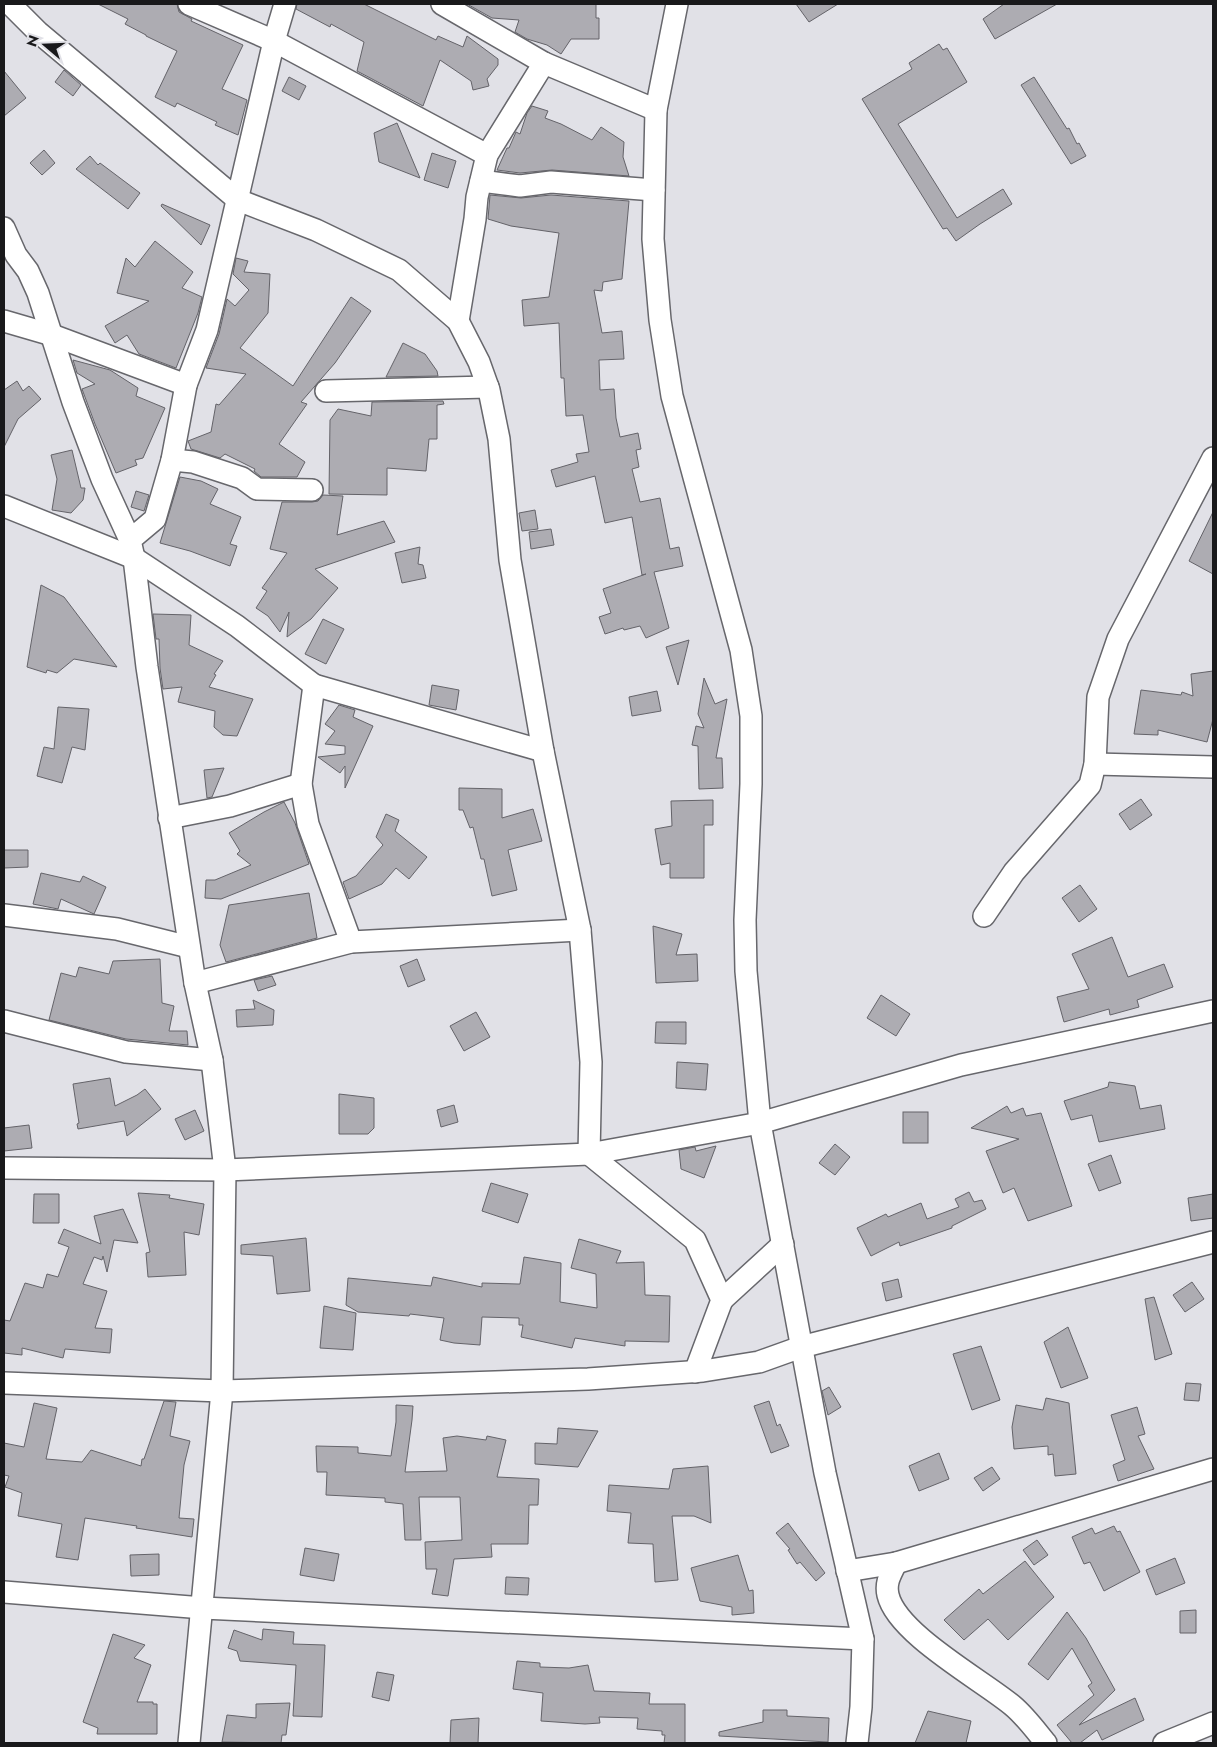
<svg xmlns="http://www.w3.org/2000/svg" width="1217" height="1747" font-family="Jost,sans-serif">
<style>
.building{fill:#adacb2;stroke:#646369}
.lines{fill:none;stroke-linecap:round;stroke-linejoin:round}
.street-casing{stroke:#67676c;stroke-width:24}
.street{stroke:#fff;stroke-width:21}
</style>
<rect width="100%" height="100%" fill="#e1e1e7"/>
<g class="building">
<path d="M98 4H177L179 12 192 19 191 21 243 45 222 89 247 100 238 135 215 125 217 122 177 103 175 107 155 97 177 51 146 36V35L125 24 128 19Z"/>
<path d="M297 4H364L436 40 438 36 463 47 467 36 498 59V65L487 79 489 86 473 90 471 81 440 60 423 106 357 71 364 42 331 24 330 27 296 9Z"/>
<path d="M467 4H596V18H599V39H571L561 54 547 45 527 39 515 32 519 20 492 18Z"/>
<path d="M796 4H838L809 22Z"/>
<path d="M1004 4H1057L995 39 983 19Z"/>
<path d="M939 44 943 50 947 48 967 82 898 124 957 218 1003 189 1012 204 980 224 956 241 947 228 943 229 862 99 912 69 909 63Z"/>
<path d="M64 70 81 85 73 96 55 82Z"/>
<path d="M4 71 26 98 4 116Z"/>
<path d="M289 77 306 86 299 100 282 91Z"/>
<path d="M1034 77 1067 129 1069 128 1077 144 1079 143 1086 156 1071 164 1021 85Z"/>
<path d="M532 106 548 111 545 118 561 124 592 140 601 127 624 142 623 157 629 176 552 170 520 173 497 170 507 148H509L516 132 520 134 527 113Z"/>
<path d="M397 123 420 178 379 162 374 133Z"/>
<path d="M44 150 55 163 42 175 30 163Z"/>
<path d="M432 153 456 161 448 188 424 180Z"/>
<path d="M90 156 98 165 100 163 140 193 128 209 76 169Z"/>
<path d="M490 195 521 198 551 195 629 201 622 279 603 282 602 291 594 290 602 333 622 331 624 359 599 360 600 390 614 389 616 418 620 437 638 433 641 449 636 450 639 467 632 469 640 502 660 498 670 549 679 547 683 566 654 572 669 628 646 638 640 626 624 630 623 628 605 634 599 617 611 613 603 589 646 574 642 575 632 517 605 523 595 476 556 487 551 470 578 462 576 454 589 452 583 415 566 416 564 378H561L559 323 524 326 522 300 549 297 559 233 511 226 488 219Z"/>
<path d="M162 204 210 225 201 245 161 206Z"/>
<path d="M155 241 193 272 182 288 202 297 198 313 176 368 139 354 127 335 115 343 105 326 149 301 117 293 126 258 135 267Z"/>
<path d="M236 258 248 261 244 272 270 274 268 313 240 348 293 386 351 297 371 311 335 363 301 402 307 404 279 444 305 462 297 477H261L254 471 255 469 225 454 220 458 191 449 188 441 211 432 216 404 219 405 246 374 206 368 219 334 227 299 235 306 249 290 233 274Z"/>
<path d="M403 343 425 354 437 371 438 376 386 377Z"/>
<path d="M73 360 110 370 138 388 136 396 165 408 143 458 135 460 137 465 116 473 95 424 82 389 95 384 77 373Z"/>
<path d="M17 381 23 391 29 386 41 399 18 419 4 447V390Z"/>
<path d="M443 401 444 404 437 405V439H429L426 471 387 468V495L329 494 330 420 338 409 371 416 372 402Z"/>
<path d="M72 450 81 488H85L83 500 71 513 52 510 57 479 51 455Z"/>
<path d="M180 477 201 481 218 489 210 504 241 517 230 544 237 546 230 566 190 551 160 543Z"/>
<path d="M136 491 149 495 144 511 131 507Z"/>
<path d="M323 495 343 496 337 535 384 521 395 542 315 569 338 588 311 619 287 637 289 612 280 632 268 616 256 608 267 591 262 588 287 553 270 549 282 502H312L318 501Z"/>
<path d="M535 510 538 529 522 531 519 513Z"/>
<path d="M1213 512V574L1189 561Z"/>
<path d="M551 529 554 545 531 549 529 532Z"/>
<path d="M420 547 418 564 423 565 426 578 402 583 395 553Z"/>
<path d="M41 585 64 597 117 667 74 659 57 673 47 670 46 673 27 667Z"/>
<path d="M153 614 191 615 189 645 223 661 214 674 216 675 209 687 253 699 237 736 223 735 214 727 215 711 178 702 182 687 163 689 160 668 159 639H156Z"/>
<path d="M323 619 344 629 326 664 305 654Z"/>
<path d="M689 640 678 685 666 647Z"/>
<path d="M1213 671V719L1207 742 1158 730V735L1134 734 1141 690 1181 695 1182 692 1193 696 1191 674Z"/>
<path d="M704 678 715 704 727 699 716 758H722L723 788 699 789 698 746 692 745 696 726 704 728 698 714Z"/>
<path d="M432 685 459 690 456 710 429 705Z"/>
<path d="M657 691 661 711 632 716 629 697Z"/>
<path d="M339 705 355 710 353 717 373 726 345 788V766L340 773 318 757 345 754V746L325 744 335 731 325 724Z"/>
<path d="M58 707 89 709 85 750 72 747 62 783 37 776 44 747 54 749Z"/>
<path d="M224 768 212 797 207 798 204 770Z"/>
<path d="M459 788 502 789V818L533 809 542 841 508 850 517 890 492 896 484 859H481L473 827 470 828 463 810H459Z"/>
<path d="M1141 799 1152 815 1130 830 1119 814Z"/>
<path d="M713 800V825H704V878H670V863L661 865 655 829 672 826 671 801Z"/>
<path d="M284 802 295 823 309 864 221 899 205 898 206 880H215L251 865 237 854 240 851 229 833 264 812Z"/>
<path d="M386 814 399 820 395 831 427 857 409 879 396 868 382 884 349 899 343 882 356 876 383 845 376 837Z"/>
<path d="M4 850H28V867L4 868Z"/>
<path d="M41 873 80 882 83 876 106 887 94 914 61 899 58 909 33 904Z"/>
<path d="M1080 885 1097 909 1079 922 1062 898Z"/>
<path d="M309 893 317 938 226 962 220 945 229 905Z"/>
<path d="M653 926 682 934 676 955 697 954 698 981 656 983Z"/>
<path d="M1112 937 1128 977 1164 964 1173 987 1137 1000 1139 1007 1110 1015 1109 1009 1064 1022 1057 997 1089 989 1072 954Z"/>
<path d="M160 959 162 1003 174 1006 169 1031H187L188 1045 126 1039 49 1020 61 973 76 977 79 967 109 974 113 961Z"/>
<path d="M417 959 425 980 408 987 400 966Z"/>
<path d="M272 976 276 985 258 991 254 980Z"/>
<path d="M881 995 910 1014 896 1036 867 1018Z"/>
<path d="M253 1000 274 1010 273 1025 237 1027 236 1010 255 1009Z"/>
<path d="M476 1012 490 1037 464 1051 450 1026Z"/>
<path d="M656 1022H686V1044L655 1043Z"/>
<path d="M677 1062 708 1064 706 1090 676 1088Z"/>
<path d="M110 1078 115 1106 137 1095 145 1089 161 1109 127 1136 124 1121 78 1129 77 1124 79 1123 73 1084Z"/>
<path d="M1109 1082 1135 1086 1140 1109 1161 1105 1165 1129 1099 1142 1092 1115 1071 1120 1064 1101 1108 1087Z"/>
<path d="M339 1094 374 1098V1128L368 1134H339Z"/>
<path d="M454 1105 458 1122 441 1127 437 1110Z"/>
<path d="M1007 1106 1011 1113 1023 1108 1026 1116 1041 1113 1072 1206 1028 1221 1014 1188 1003 1193 986 1151 1019 1139 971 1128Z"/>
<path d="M195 1110 204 1131 185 1140 175 1119Z"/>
<rect x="903" y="1112" width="25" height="31"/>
<path d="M29 1125 32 1148 4 1151V1128Z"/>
<path d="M835 1144 850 1157 835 1175 819 1163Z"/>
<path d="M716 1146 704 1178 681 1169 679 1150 695 1147 696 1151Z"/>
<path d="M1111 1155 1121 1183 1099 1191 1088 1164Z"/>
<path d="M491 1183 528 1194 518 1223 482 1211Z"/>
<path d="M969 1192 974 1202 982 1200 986 1209 952 1226V1228L900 1246 899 1242 871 1256 857 1228 886 1214 888 1217 921 1203 927 1219 959 1207 955 1199Z"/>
<path d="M138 1193 170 1195 169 1198 204 1204 199 1235 184 1232 186 1275 148 1277 146 1253 150 1252Z"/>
<path d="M34 1194H59V1223H33Z"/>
<path d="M1213 1194V1218L1191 1221 1188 1198Z"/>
<path d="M123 1209 138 1243 114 1240 107 1272 103 1256 102 1260 94 1257 83 1284 107 1291 95 1328 112 1329 110 1353 65 1349 63 1358 22 1348V1355L4 1353V1320L10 1321 25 1283 43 1288 47 1274 58 1277 69 1247 58 1243 64 1229 101 1244 94 1216Z"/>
<path d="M306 1238 310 1291 277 1294 273 1256 241 1254V1245Z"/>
<path d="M579 1239 621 1251 616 1263 644 1262 645 1295 670 1296 669 1342 625 1341V1346L575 1338 572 1348 521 1337 523 1325H519V1318L482 1317 480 1345 454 1343 440 1340 444 1318 410 1314 409 1316 358 1312 346 1305 348 1278 431 1286 433 1277 482 1287V1283L518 1284H520L524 1257 561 1263 560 1302 597 1308 596 1274 571 1268Z"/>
<path d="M898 1279 902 1297 886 1301 882 1283Z"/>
<path d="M1192 1282 1204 1299 1185 1312 1173 1295Z"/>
<path d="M1154 1297 1172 1354 1155 1360 1145 1299Z"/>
<path d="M324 1306 356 1313 353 1350 320 1348Z"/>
<path d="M1068 1327 1088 1378 1061 1388 1044 1342Z"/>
<path d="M981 1346 1000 1400 972 1410 953 1354Z"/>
<path d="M1186 1383 1201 1384 1199 1401 1184 1400Z"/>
<path d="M829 1387 841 1407 828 1415 822 1391Z"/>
<path d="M1046 1398 1069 1403 1076 1474 1055 1476 1053 1454 1048 1455V1446L1014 1449 1012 1427 1016 1405 1043 1410Z"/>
<path d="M164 1401 176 1402 170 1436 190 1441 184 1465 179 1518 194 1519 192 1537 136 1528 137 1526 85 1518 78 1560 56 1557 62 1524 18 1516 22 1493 5 1487 9 1476 4 1475V1443L24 1447 34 1403 57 1408 46 1459 82 1462 91 1450 141 1466 142 1459H144Z"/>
<path d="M769 1401 777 1426 780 1424 789 1446 771 1453 754 1406Z"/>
<path d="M396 1405 413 1406 412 1420 405 1472 447 1471 443 1438 457 1436 486 1440 487 1436 506 1440 497 1477 539 1479 538 1505H529L528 1544H491L492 1557 454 1559 448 1596 432 1594 437 1569H426L425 1542 462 1540 460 1497H419L421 1540H405L403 1504 385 1502V1498L326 1495 327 1472H317L316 1446 358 1447V1453L391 1456 396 1422Z"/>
<path d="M1137 1407 1145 1434 1138 1436 1154 1469 1118 1481 1113 1465 1125 1460 1111 1415Z"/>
<path d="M558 1428 598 1431 578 1467 535 1464V1443L557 1444Z"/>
<path d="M939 1453 949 1479 919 1491 909 1466Z"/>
<path d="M708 1466 711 1523 694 1516H672L678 1580 655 1582 653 1544 628 1543 631 1513 607 1511 609 1485 669 1489 673 1469Z"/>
<path d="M992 1467 1000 1479 983 1491 974 1478Z"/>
<path d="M788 1523 825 1573 816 1581 800 1562 797 1564 788 1550 790 1549 776 1533Z"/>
<path d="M1114 1526 1117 1532 1120 1531 1140 1572 1104 1591 1090 1562 1084 1564 1072 1537 1092 1528 1095 1534Z"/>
<path d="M1037 1540 1048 1555 1034 1565 1023 1550Z"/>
<path d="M305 1548 339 1554 334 1581 300 1575Z"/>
<path d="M159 1554V1575L131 1576 130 1555Z"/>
<path d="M738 1555 749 1591 753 1590 754 1613 732 1615V1607L700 1601 691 1568Z"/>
<path d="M1175 1558 1185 1583 1156 1595 1146 1570Z"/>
<path d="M1025 1561 1054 1597 1008 1640 988 1619 964 1640 944 1620 979 1589 983 1594Z"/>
<path d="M506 1577 529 1578 528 1595 505 1594Z"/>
<path d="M1196 1610V1633H1180V1611Z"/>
<path d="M1067 1612 1086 1638 1115 1690 1079 1725 1135 1698 1144 1720 1102 1740 1097 1730 1080 1743H1072L1057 1725 1094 1695 1088 1686 1092 1683 1072 1648 1048 1680 1028 1664Z"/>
<path d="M263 1629 294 1632 293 1644 325 1645 322 1717 293 1716 296 1665 240 1661 237 1651 228 1648 234 1630 262 1640Z"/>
<path d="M113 1634 145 1645 134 1658 151 1665 137 1702H153V1704H157V1734H97L98 1728 83 1722Z"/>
<path d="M517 1661 540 1663V1667L569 1668 588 1665 594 1691 650 1693 649 1704H685V1743H664L665 1735H662V1731L637 1729 638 1718 599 1717 600 1723 585 1724 541 1721 543 1693 513 1689Z"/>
<path d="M377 1672 394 1675 389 1701 372 1697Z"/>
<path d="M290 1703 286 1735H282L281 1743 222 1742 227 1715 256 1718V1704Z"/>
<path d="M763 1710H787V1716L829 1718 828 1742 719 1736V1732L763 1722Z"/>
<path d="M928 1711 971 1721 966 1743H915Z"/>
<path d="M479 1718 478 1743H450L451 1720Z"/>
</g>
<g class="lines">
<g class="street-casing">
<g id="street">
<path d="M10 4 38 32 238 200 316 230 399 270 458 321 479 362 489 390 499 439 510 560 543 751 580 930 591 1062 589 1154 695 1240 722 1300 695 1372"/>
<path d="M189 4 274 41 487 155"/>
<path d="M442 4 544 63 656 110"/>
<path d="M677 4 656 110 653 239 660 320 672 396 741 650 751 716V784L745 920 746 971 760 1123 825 1473 863 1639 861 1707 857 1743"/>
<path d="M481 181 520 186 551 182 654 190"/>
<path d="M4 228 16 255 28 271 38 293 73 402 102 479 130 540"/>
<path d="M4 321 52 335 186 385"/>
<path d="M458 321 475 219 477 197 487 155 544 63"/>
<path d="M326 391 488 387"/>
<path d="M172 460 193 462 242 478 257 489 312 490"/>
<path d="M4 506 134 558 237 626 314 685 543 751"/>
<path d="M314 685 301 784 308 824 351 942"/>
<path d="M1095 764 1213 767"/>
<path d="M169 818 230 806 301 784"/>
<path d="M4 915 117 929 189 947"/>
<path d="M984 916 1014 872 1090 785 1095 764 1098 697 1118 639 1213 458"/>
<path d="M195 983 351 942 580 930"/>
<path d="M4 1021 126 1052 212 1060"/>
<path d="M4 1168 225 1170 589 1154 760 1123 961 1065 1213 1011"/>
<path d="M722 1300 783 1244"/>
<path d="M4 1383 222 1391 588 1379 703 1371 759 1362 801 1347 1213 1242"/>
<path d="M896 1563C891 1574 885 1582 888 1595 897 1634 982 1680 1013 1706 1025 1716 1036 1731 1046 1743"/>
<path d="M847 1571 896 1563 1213 1469"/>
<path d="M4 1592 203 1608 863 1639"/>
<path d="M189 1743 222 1391 225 1170 212 1060 195 983 147 667 134 558 130 540 155 519 172 460 186 385 207 330 274 41 285 4"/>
<path d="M1164 1743 1213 1723"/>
</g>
</g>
<use href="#street" class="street"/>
</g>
<rect width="1217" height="1747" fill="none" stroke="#19191b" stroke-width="10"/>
<g transform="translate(45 45) rotate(289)" stroke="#e1e1e7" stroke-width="4" paint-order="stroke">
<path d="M0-4L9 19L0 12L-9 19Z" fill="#19191b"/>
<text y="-8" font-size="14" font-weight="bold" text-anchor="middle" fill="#19191b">N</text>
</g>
</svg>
